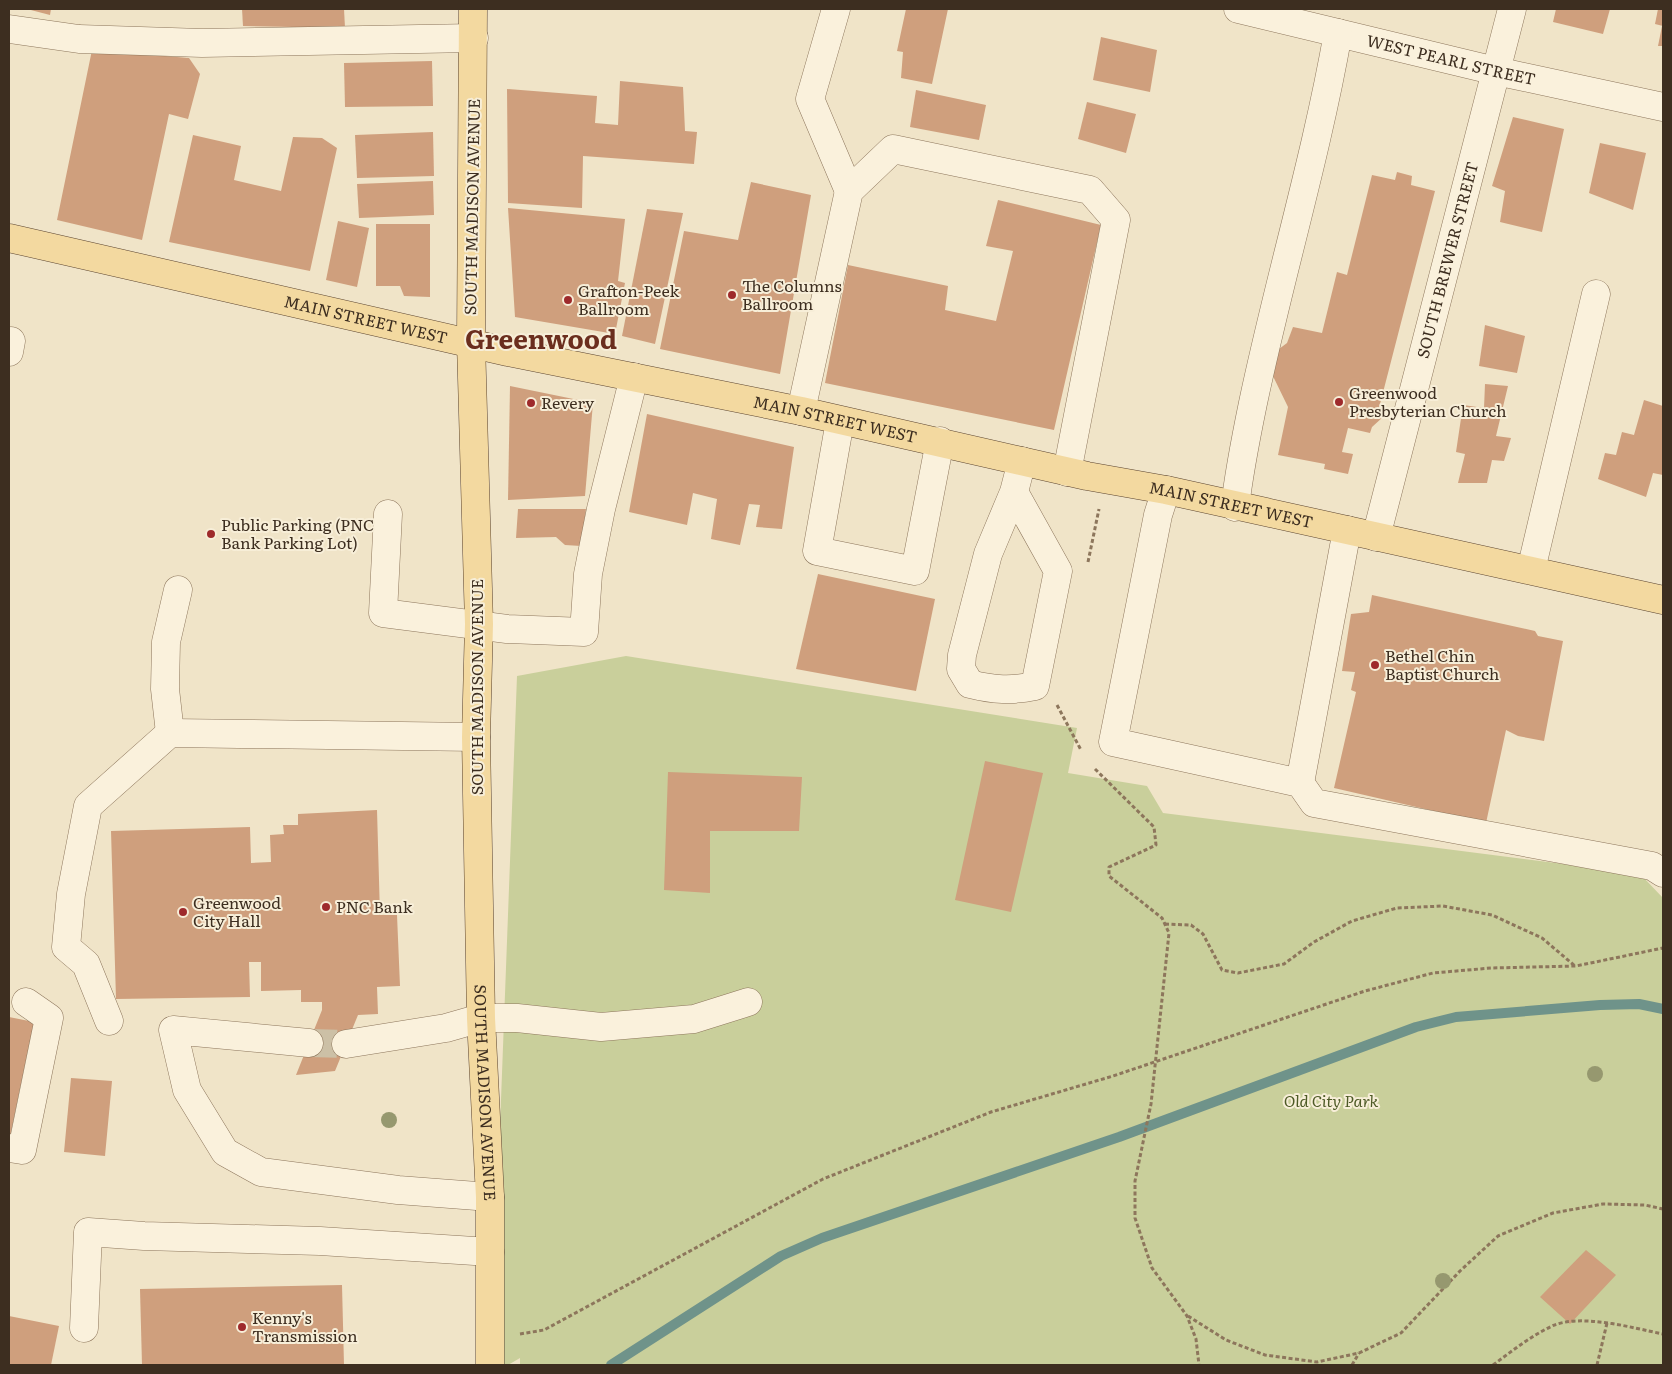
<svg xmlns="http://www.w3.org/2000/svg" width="1672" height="1374" font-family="Literata,serif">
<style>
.green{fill:#c9cf9b}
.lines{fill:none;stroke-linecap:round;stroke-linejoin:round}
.stream{stroke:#6f938a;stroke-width:10}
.building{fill:#cf9f7d}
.minor-tunnel{stroke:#ccc0a6;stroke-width:28;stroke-dasharray:28 14;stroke-linecap:butt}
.minor-casing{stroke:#8d765c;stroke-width:29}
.major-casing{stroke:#5b4430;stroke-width:29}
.path{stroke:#8d765c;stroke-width:3;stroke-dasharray:4 2.5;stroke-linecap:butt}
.minor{stroke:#faf1dc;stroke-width:28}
.major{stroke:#f3d9a0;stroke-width:28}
.tree{fill:#96986f}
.poi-dot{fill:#9e2a2b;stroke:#f7eed8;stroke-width:2}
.labels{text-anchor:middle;stroke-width:4;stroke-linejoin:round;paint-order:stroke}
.street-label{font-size:16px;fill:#3d2e20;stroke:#f7eed8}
.poi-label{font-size:16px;fill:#3d2e20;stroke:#f7eed8;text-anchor:start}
.park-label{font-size:16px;font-style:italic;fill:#4d5a26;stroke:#f7eed8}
.town-label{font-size:26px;font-weight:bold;fill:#6b2e1e;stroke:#f7eed8}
</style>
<rect width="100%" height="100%" fill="#f0e4c8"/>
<path class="green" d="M626 656 1077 728 1068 773 1147 786 1163 813 1611 870 1642 876 1663 898V1365H520V1358L508 1365H491L517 676Z"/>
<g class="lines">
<path class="stream" d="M611 1365 781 1256 822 1238 1119 1137 1416 1027 1456 1017 1600 1005 1639 1004 1663 1009"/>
</g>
<g class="building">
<path d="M27 9H51L50 15Z"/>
<path d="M242 9H344L345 28 243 26Z"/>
<path d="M906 9H948L932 84 901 78 903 52 897 51Z"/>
<path d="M1556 9H1610L1603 34 1553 22Z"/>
<path d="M1658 9H1663V26L1655 24Z"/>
<path d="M1662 26H1663V46H1658Z"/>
<path d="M1101 37 1157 50 1150 92 1093 80Z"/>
<path d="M92 50 189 58 200 74 188 119 169 114 142 240 57 220Z"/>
<path d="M432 61 433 106 345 107 344 63Z"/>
<path d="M620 81 683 87 685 131 697 132 694 164 583 156 582 208 508 203 507 89 597 96 595 123 618 125Z"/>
<path d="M916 90 986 105 979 140 910 127Z"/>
<path d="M1087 102 1136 114 1126 153 1078 139Z"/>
<path d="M1513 117 1564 129 1542 232 1500 222 1505 191 1492 186Z"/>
<path d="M433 132 434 176 357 178 355 135Z"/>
<path d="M193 135 241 146 234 180 281 191 293 137 322 138 337 148 310 271 169 242Z"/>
<path d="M1600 143 1646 153 1633 210 1589 193Z"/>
<path d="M1397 172 1412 176 1411 185 1435 191 1379 408 1383 417 1372 427 1370 433 1348 428 1342 452 1353 454 1348 474 1324 469 1325 464 1278 455 1288 407 1271 372 1272 361 1279 349 1287 343 1293 327 1322 333 1337 272 1347 275 1372 175 1395 180Z"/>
<path d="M433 181 434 215 359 218 357 184Z"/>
<path d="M751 182 811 195 780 374 660 349 684 231 738 240Z"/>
<path d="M998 200 1101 225 1054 430 825 383 848 265 948 286 945 310 996 321 1013 251 986 246Z"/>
<path d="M508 208 625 219 618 281 625 283 615 334 515 317Z"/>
<path d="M647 209 683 213 655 344 622 336Z"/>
<path d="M338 221 369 228 357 287 326 280Z"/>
<path d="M376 224H430V297L404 296 400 286H376Z"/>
<path d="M1485 325 1525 336 1517 373 1479 366Z"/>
<path d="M1485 384 1508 386 1496 436 1511 438 1504 461 1492 460 1487 483H1458L1465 454 1456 452 1463 405 1484 408Z"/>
<path d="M510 386 593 403 585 496 508 500Z"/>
<path d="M1644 400 1663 406V475L1653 473 1646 497 1598 479 1605 453 1616 455 1622 432 1634 435Z"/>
<path d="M647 414 794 447 782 529 756 527 760 505 749 504 740 545 711 539 717 499 693 493 687 525 629 512Z"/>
<path d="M518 509H586L581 546 565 545 556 537 516 538Z"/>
<path d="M818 574 935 599 916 691 796 669Z"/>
<path d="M1372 595 1535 631 1538 636 1563 641 1544 741 1518 736 1506 730 1486 823 1334 788 1356 692 1351 690 1355 672 1342 671 1351 614 1369 612Z"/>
<path d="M985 761 1043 773 1011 912 955 900Z"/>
<path d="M668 772 802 777 799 831H710V893L664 890Z"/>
<path d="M377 810 380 915H397L400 986 377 987 378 1014 358 1015 335 1071 296 1075 322 1010V1002H301V990L261 991V962H249L250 997 116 999 111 831 250 827 251 863 271 862 270 835 284 834 283 825H298V814Z"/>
<path d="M9 1017 34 1022 10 1137H9Z"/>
<path d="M71 1078 112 1081 105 1156 64 1152Z"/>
<path d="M1586 1250 1616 1275 1570 1324 1540 1297Z"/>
<path d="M342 1285 344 1365H142L140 1289Z"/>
<path d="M9 1316 59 1326 51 1365H9Z"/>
</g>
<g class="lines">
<path class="minor-tunnel" d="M309 1043 346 1044"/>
<g class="minor-casing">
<g id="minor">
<path d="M836 9 810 99 849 191"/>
<path id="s1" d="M1238 9 1496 71 1663 107"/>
<path d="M9 29 79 39 202 43 474 38"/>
<path d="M9 352 11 341"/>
<path d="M801 411 849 191 893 149 1090 190 1116 220 1067 472"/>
<path d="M840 421 817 551 915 571 940 441"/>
<path d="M1166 490 1158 515 1113 742 1300 783 1314 803 1652 866 1663 873"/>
<path d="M1014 492 1058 571 1035 686C1011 691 994 690 970 684L961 669 962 655 988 554 1014 492 1022 461"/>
<path d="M1235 507C1239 472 1246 437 1253 403 1279 279 1316 158 1338 33"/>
<path d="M388 514 383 613 507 629 584 632 588 574 601 509 634 377"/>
<path id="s2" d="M1376 537 1512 9"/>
<path d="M1531 570 1596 294"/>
<path d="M170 733 165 689 166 642 178 590"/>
<path d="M1300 783 1347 530"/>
<path d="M109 1021 86 964 66 947 71 894 88 806 170 733 476 737"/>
<path d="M309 1043 173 1030 187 1090 225 1152 261 1172 398 1190 490 1197"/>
<path d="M346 1044 446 1028 481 1018H517L601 1027 694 1019 748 1002"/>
<path d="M9 1148 22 1150 49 1018 26 1002"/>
<path d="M84 1328 88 1232 144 1236 320 1241 490 1252"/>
</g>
</g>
<g class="major-casing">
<g id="major">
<path id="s3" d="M473 9 471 342 479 624 476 737 481 1018 490 1197V1365"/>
<path id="s4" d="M9 238 508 352 801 411 1087 476 1166 490 1663 600"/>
</g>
</g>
<g class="path">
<path d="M1088 562 1099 509"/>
<path d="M1057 705 1081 750"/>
<path d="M1095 769 1154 827 1156 845 1109 867V876L1162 918 1169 933 1151 1104 1135 1181V1218L1152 1268 1187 1316 1196 1339 1199 1365"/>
<path d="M1165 924 1191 925 1203 934 1222 970 1238 973 1284 964 1314 942 1352 921 1397 908 1443 906 1492 915 1542 938 1575 966"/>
<path d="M1188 1316 1226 1340 1265 1355 1317 1362 1359 1353 1401 1333 1460 1271 1498 1236 1553 1213 1603 1204 1645 1205 1663 1209"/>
<path d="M520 1334 544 1330 823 1179 991 1112 1113 1076 1365 991 1433 973 1491 968 1576 966 1663 948"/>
<path d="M1352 1365 1359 1353"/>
<path d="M1493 1365C1512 1351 1531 1336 1552 1326 1581 1313 1633 1328 1663 1334"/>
<path d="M1597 1365 1607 1323"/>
</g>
<use href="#minor" class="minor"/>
<use href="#major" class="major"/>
</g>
<g class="tree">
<circle cx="1595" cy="1074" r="8"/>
<circle cx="389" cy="1120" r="8"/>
<circle cx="1443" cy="1281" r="8"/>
</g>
<g class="poi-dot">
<circle cx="732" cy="295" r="5"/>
<circle cx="568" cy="300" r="5"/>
<circle cx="1339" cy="402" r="5"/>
<circle cx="531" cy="403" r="5"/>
<circle cx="211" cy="534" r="5"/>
<circle cx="1375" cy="665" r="5"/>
<circle cx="326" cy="907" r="5"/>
<circle cx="183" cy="912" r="5"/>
<circle cx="242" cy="1327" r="5"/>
</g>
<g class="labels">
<g class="street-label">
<text dy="6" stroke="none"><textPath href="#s1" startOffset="219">WEST PEARL STREET</textPath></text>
<text transform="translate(472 207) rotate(-89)" y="6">SOUTH MADISON AVENUE</text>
<text dy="6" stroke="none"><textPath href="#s2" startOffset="286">SOUTH BREWER STREET</textPath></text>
<text dy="6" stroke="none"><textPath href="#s4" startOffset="366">MAIN STREET WEST</textPath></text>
<text dy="6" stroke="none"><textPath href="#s4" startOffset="846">MAIN STREET WEST</textPath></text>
<text dy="6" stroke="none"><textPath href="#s4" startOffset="1251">MAIN STREET WEST</textPath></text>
<text transform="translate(477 687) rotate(-90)" y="6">SOUTH MADISON AVENUE</text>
<text dy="6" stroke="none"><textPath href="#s3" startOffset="1084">SOUTH MADISON AVENUE</textPath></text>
</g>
<g class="poi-label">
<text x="742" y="292">The Columns<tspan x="742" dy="18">Ballroom</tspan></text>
<text x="578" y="297">Grafton-Peek<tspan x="578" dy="18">Ballroom</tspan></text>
<text x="1349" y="399">Greenwood<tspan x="1349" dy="18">Presbyterian Church</tspan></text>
<text x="541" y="409">Revery</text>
<text x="221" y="531">Public Parking (PNC<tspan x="221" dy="18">Bank Parking Lot)</tspan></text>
<text x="1385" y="662">Bethel Chin<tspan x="1385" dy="18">Baptist Church</tspan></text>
<text x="193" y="909">Greenwood<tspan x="193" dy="18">City Hall</tspan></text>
<text x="336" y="913">PNC Bank</text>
<text x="252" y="1324">Kenny's<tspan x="252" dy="18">Transmission</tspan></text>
</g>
<g class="park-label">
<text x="1331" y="1107">Old City Park</text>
</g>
<g class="town-label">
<text x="541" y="349">Greenwood</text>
</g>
</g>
<rect width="1672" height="1374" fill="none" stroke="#3d2e20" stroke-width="20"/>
</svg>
